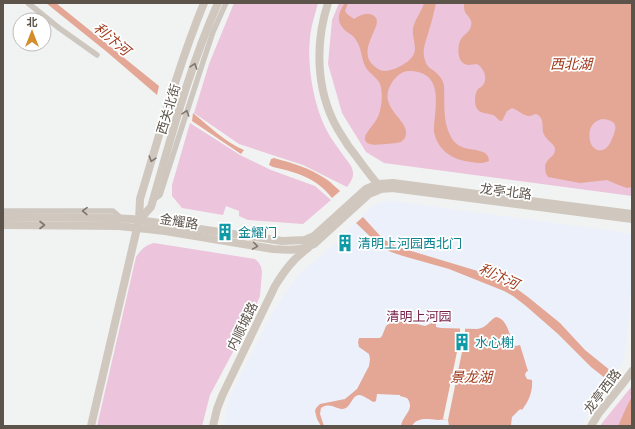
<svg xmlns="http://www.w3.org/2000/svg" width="635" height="429" font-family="Roboto,'Noto Sans SC',sans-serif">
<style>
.commercial{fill:#ecf0fb}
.green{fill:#ecc4db}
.water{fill:#e4a795;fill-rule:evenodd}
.pier{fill:#f1f3f3}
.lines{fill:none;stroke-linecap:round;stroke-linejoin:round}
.stream{stroke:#e4a795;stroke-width:1.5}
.street{stroke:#cec7c0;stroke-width:5.5}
.secondary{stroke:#d0c8be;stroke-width:8}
.oneway{stroke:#7f766d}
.oneway2{stroke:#7e766d}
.labels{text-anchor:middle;stroke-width:3.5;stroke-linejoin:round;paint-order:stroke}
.street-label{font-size:13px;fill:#5c534a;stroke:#fff}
.culture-label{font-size:13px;fill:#0d838f;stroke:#fff;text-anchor:start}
.park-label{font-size:13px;fill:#78204a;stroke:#fff}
.water-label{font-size:14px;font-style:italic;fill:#9f381a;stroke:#fff}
</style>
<rect width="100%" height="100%" fill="#f1f3f3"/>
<path class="commercial" d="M387 201H391L593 228 632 234V283L625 354 623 361 617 375 585 418 582 426H224L228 402 231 394 273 312 286 291 299 274 332 246 372 207 377 204Z"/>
<g class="green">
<path d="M234 3H318C315 15 311 26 310 38 307 65 313 100 324 125 331 140 342 153 351 166 355 175 353 179 347 187L303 165 239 144 194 113 209 64Z"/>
<path d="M339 3H632V196L384 163 366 152 342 113 328 64 332 20Z"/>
<path d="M190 123 240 155 271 170 315 186 331 200 303 224 248 220 239 216V211L226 206 223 215 182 208 172 196V185Z"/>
<path d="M154 243 255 259 259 263 261 267 262 272 260 296 251 318 210 395 202 426H97L136 257C141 249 146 245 154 243Z"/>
<path d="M632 386V426H600L602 423Z"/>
</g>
<g class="water">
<path d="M46 3H56L159 86 157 95 107 52Z"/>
<path d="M345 3H348L345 11 347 14 354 19C360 15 370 10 376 18 382 27 356 50 374 66 381 72 385 72 394 69 402 66 415 59 415 49 415 42 412 35 413 28 415 19 422 11 424 3H436C434 12 432 21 429 30 426 43 420 51 427 65 429 68 432 69 434 71 439 75 443 79 444 86 445 103 442 121 451 137 453 141 457 145 462 147 471 151 489 148 489 161 483 164 477 163 471 162 453 160 438 151 434 132 434 110 446 73 411 71 401 70 394 78 390 86 378 110 413 121 405 138 404 139 402 141 401 142 398 143 374 146 370 144 358 140 371 128 375 122 376 120 378 117 379 114 382 105 383 93 380 84 377 77 370 74 366 68 361 59 362 48 356 40 354 36 350 34 347 32 336 23 337 14 345 3Z"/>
<path d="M464 3H632V187L627 188 616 184 607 180 580 183 548 177 546 174C542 157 554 160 555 150 555 145 551 143 548 140 546 138 544 135 543 132 542 126 544 119 538 115 535 112 533 116 529 116 524 116 518 110 512 108L507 111 502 121H500C497 119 496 116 493 115 488 113 482 114 478 110 474 106 474 94 478 89 480 87 481 88 483 85 488 78 484 68 477 64 473 64 469 66 465 64 457 61 457 45 461 39 464 34 470 32 471 26 473 20 468 17 465 12 464 10 464 6 464 3ZM602 119C613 120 618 123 614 134 612 138 611 143 608 146 602 154 592 150 590 141 588 130 591 122 602 119Z"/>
<path d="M193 113C209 126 225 142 244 150L241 154 192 121Z"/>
<path d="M274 158C292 163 310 168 326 179 331 182 335 187 340 191L332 198C317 178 296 172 273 167L269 165 271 159Z"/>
<path d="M363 217 383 239 398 247 481 272 498 279 517 289 528 297 560 323 585 350 611 371 613 379 605 378 591 367 558 334 526 306 513 296 504 291 449 269 403 256 391 252 380 246 356 223Z"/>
<path d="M496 317C508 319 509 336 514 345L516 346 520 345 528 371 526 372 525 375 527 379 532 380C533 391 529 401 522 410L521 409 519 410 512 417 511 425H513V426H449L448 420C444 419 441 420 437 420 428 419 417 417 412 426H401C402 415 416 410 407 398L400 396V395L377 394 376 401 374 402C370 401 364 395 359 395 353 395 351 405 346 408 337 412 332 401 321 408L320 414 324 426H321L317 419 315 411 316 408 320 404 345 399 357 389 369 366 370 359 369 354 359 347 358 342 359 338H380L382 336 386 326 393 321 397 320H400L408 324H417L425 326 432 323H436V327L441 328 477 329C487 328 488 321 496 317Z"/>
<path d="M632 397V426H618C623 416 626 406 632 397Z"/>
</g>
<path class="pier" d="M460 328H465V336H469V346L463 347 448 420 443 419 458 347H455V337L460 336Z"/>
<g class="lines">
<path class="stream" d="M631 393 632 394"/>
<g class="street">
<path d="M28 3 59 28 97 55"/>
<path d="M153 200 160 195 203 62 213 32 226 3"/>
<path d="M3 211H113L121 218"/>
</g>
<g class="secondary">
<path d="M328 3C314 46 316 97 342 136 346 143 351 150 356 156 364 167 372 178 381 188"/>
<path d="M3 217 109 218 132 219 282 241 305 240 314 236 366 189 378 184 393 183 632 214"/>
<path d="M139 220 151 207C171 138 189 68 218 3"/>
<path d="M3 225 119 226 165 231 273 249C287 250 301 251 314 244L369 194 381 189 392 188 632 219"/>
<path d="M91 426 137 228 139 220 140 199C160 133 178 66 204 3"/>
<path d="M213 426 217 409 222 396 275 286C285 270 293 259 308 248"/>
<path d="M591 426 599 413 624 382 632 371"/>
</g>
</g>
<defs><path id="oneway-chevron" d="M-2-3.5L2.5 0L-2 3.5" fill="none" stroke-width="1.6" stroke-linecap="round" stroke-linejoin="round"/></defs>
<g class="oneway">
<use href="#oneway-chevron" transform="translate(194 66) rotate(-72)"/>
<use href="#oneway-chevron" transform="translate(152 159) rotate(107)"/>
<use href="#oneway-chevron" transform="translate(42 225)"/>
<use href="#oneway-chevron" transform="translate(255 246) rotate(9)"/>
</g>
<g class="oneway2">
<use href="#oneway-chevron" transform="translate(186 113) rotate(-72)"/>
<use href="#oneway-chevron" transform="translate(85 211) rotate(-179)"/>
</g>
<defs>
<g id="building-bare" transform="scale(1.38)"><path d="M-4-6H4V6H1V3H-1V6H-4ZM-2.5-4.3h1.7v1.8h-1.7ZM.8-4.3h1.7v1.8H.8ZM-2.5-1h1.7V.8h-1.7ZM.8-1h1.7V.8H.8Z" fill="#0f9aa8" stroke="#fff" stroke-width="2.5" paint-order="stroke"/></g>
</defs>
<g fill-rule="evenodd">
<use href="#building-bare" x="225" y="232"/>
<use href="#building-bare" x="345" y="243"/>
<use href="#building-bare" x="462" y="342"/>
</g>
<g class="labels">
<g class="street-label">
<text transform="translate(168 109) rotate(-73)" y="5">西关北街</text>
<text transform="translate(506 191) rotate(7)" y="5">龙亭北路</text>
<text transform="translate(179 221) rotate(9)" y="5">金耀路</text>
<text transform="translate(242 326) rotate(-64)" y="5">内顺城路</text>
<text transform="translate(602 391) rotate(-53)" y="5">龙亭西路</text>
</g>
<g class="culture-label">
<text x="238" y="237">金耀门</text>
<text x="358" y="248">清明上河园西北门</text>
<text x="475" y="347">水心榭</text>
</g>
<g class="park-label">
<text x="419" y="321">清明上河园</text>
</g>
<g class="water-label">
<text transform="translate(112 39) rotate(40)" y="5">利汴河</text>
<text x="571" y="69">西北湖</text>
<text transform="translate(499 276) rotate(25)" y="5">利汴河</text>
<text x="471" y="382">景龙湖</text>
</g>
</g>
<rect width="635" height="429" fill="none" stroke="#5c534a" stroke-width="8"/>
<g transform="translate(32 32)"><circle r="19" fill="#ffffff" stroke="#bebab7"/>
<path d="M0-3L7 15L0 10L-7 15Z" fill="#d38d2a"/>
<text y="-6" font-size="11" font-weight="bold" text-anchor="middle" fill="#5c534a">北</text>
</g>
</svg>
